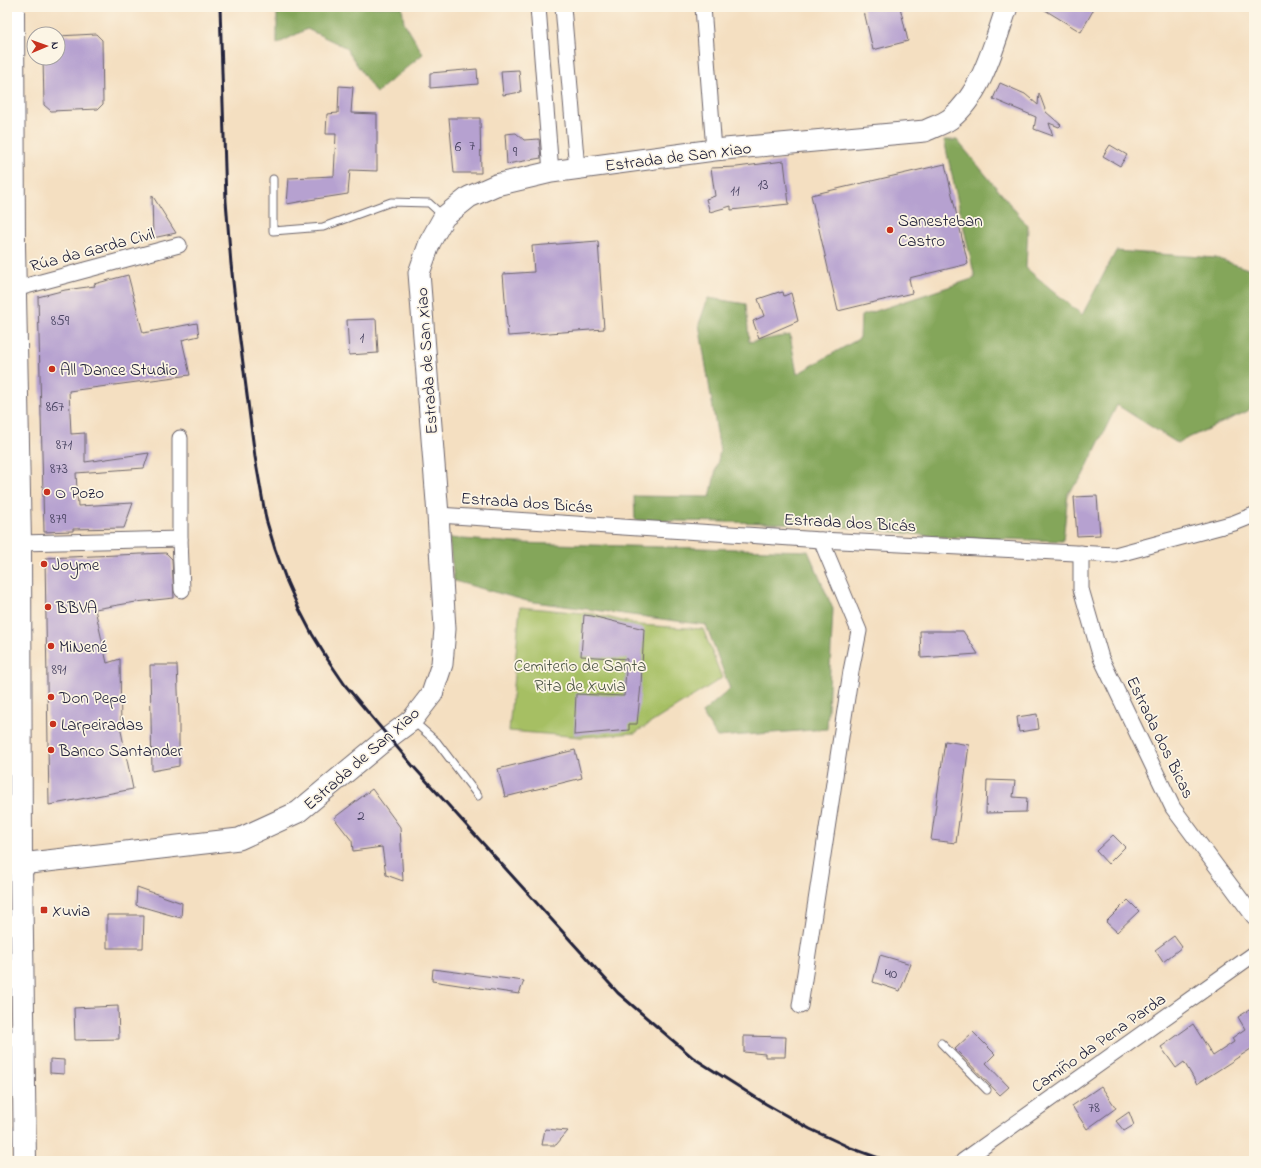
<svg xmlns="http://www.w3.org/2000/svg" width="1261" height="1168" font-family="'Indie Flower',sans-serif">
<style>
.green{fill:#a6bf64;stroke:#647050}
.forest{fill:#84a65a;stroke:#53644a}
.building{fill:#b6a1d0}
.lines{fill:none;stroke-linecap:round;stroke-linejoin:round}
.lane-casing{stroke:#6c646a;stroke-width:9}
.street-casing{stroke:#6c646a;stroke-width:17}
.secondary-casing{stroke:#6c646a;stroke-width:23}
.primary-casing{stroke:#6c646a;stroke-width:24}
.lane{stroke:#fff;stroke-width:7}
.street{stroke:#fff;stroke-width:15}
.secondary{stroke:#fff;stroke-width:21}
.primary{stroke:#fff;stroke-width:22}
.rail{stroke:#22223b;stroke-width:3}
.poi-dot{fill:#c8321e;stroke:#fcf5e5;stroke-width:1.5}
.labels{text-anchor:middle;stroke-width:3.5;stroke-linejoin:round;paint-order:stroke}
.number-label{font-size:15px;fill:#474260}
.street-label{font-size:17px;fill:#22223b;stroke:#fcf5e5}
.poi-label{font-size:17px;fill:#22223b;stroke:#fcf5e5;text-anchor:start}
.park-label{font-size:17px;fill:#505949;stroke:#fcf5e5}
</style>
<rect width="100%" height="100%" fill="#fcf5e5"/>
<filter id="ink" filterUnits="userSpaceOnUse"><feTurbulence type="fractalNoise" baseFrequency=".025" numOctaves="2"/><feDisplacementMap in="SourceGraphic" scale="8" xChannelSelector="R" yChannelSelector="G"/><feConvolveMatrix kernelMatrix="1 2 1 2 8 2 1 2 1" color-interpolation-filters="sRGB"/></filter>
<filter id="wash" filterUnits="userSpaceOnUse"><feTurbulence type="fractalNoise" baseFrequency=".012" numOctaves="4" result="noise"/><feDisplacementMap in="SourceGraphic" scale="16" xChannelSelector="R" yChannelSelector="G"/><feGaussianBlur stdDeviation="0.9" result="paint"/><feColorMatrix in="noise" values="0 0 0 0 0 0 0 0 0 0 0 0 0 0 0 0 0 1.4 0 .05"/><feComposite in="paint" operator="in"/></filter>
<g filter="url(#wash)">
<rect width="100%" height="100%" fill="#f4dfc1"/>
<path class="green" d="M520 607 594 614 639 625 703 629 722 678 635 733 581 737 509 731Z"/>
<g class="forest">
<path d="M277 7H402L404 22 423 54 376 93 345 47 307 29 277 44Z"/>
<path d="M944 140H957L1028 226 1026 268 1082 315 1116 251 1216 258 1254 271V404L1248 411 1177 443 1117 405 1082 477 1068 493 1063 541 943 537 813 524 635 520 634 496 710 497 720 451 699 324 708 298 746 304 749 342 790 335 797 374 860 338 861 316 975 278Z"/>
<path d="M449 538 518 543 808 551 833 609 827 729 717 737 702 713 730 689 706 625 527 601 454 581Z"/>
</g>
<g id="blocks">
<g class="building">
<path d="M863 7H900L908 41 873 50Z"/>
<path d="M1040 7H1095L1081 32Z"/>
<path d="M96 34 102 40 103 104 98 109 51 111 44 105 43 58H58V36Z"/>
<path d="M477 69 478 84 430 88V73Z"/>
<path d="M519 70 521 92 503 95 501 71Z"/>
<path d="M1000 83 1025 94 1038 105 1039 93 1046 112 1061 125 1059 127 1049 123 1053 136 1034 129 1036 117 993 99Z"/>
<path d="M339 86 353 87 351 113 377 114V171L350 170 348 194 309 200 287 204 289 178 334 176 336 134H326L327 114 338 113Z"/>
<path d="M449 118H480L481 173H454Z"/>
<path d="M516 133 524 140 539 139 541 158 507 164 505 134Z"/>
<path d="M1110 145 1127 155 1120 166 1103 156Z"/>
<path d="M784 161 789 204 731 210V206L710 212 706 199 715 196 711 168 737 167Z"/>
<path d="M945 164 968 264 909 278 912 293 838 311 811 195Z"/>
<path d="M152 195 176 233 153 238Z"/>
<path d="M598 241 604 329 508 336 503 274 534 272 532 246Z"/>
<path d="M128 275 143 333 197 323 199 336 182 340 190 375 69 391 71 434 85 433V462L149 453 144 468 76 473 78 506 133 503 124 528 73 529V531L44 532 38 297 65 290 95 286 94 284Z"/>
<path d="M779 292V293L783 292 784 296 791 293 798 321 759 338 753 321 764 316 758 299Z"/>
<path d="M376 319 378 353 349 355 347 320Z"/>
<path d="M1097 496 1100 535 1077 536 1074 497Z"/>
<path d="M166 553 172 559 174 598 136 602 95 609 107 663 120 659 121 731 133 789 49 805 45 558Z"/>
<path d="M584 615 592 616 644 629 641 685 637 724H629V730L574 735 576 694 624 696 627 659 581 656Z"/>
<path d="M920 631H963L978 654 921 658Z"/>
<path d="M150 665H177L179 715V766L152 771Z"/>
<path d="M1037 714 1039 729 1019 732 1017 717Z"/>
<path d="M945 741 969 745 956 843 931 840Z"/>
<path d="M575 750 582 778 505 797 498 769Z"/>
<path d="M987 780 1015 781 1013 797 1027 798 1026 812 986 813Z"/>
<path d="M372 789 400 827 403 881 386 875 382 847 353 851 352 841 334 818Z"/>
<path d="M1113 835 1125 847 1108 864 1096 851Z"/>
<path d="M137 887 182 903 181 918 136 905Z"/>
<path d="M1128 900 1139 911 1117 932 1106 922Z"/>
<path d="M107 915H144L143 948H107Z"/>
<path d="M1174 936 1182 947 1163 962 1155 950Z"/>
<path d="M880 955 911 964 900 991 873 982Z"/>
<path d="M433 969 524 981 519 994 432 981Z"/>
<path d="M118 1006 119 1039 75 1040 74 1008Z"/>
<path d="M1254 1007V1047L1197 1084 1184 1062 1176 1068 1161 1047 1193 1024 1213 1056 1234 1042 1232 1038 1245 1029 1238 1017Z"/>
<path d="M973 1032 995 1054 986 1063 1009 1087 1000 1095 955 1049Z"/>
<path d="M744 1036 786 1037 785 1057H765V1054L744 1052Z"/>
<path d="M50 1059 64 1060V1074L50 1073Z"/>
<path d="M1101 1086 1116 1108 1087 1129 1072 1106Z"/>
<path d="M1129 1112 1134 1125 1124 1131 1116 1121Z"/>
<path d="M545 1129 568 1131 556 1145H542Z"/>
</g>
</g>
</g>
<g filter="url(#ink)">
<use href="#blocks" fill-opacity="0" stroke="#6c646a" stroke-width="1"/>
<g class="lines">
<g class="lane-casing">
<g id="lane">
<path d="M273 179V231L323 227 391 202 429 203 442 215"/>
<path d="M413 721 437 742 478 796"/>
<path d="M941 1043 987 1090"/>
</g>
</g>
<g class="street-casing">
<g id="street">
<path d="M538 7 551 172"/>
<path d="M563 7 577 169"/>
<path d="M703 7 714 150"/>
<path d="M15 289 179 245"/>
<path d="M438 515 821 540 1115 555 1234 523 1254 515"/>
<path d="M180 539 182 590"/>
<path d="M20 543 180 539V438"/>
<path d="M1081 553V589L1101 658 1173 808 1254 917"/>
<path d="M800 1006 851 671 859 631 821 540"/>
<path d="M7 1039 23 1038"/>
<path d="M963 1161 1254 954"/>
</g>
</g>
<g class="secondary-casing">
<path id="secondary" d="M21 864 239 839 298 812 380 744 412 720 432 694 442 664 445 629 438 515 419 273 430 242 444 217 469 197 496 185 551 172 714 150 925 131C933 127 943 124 950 119 982 94 994 44 1007 7"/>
</g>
<g class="primary-casing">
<path id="primary" d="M13 7 14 246 20 543 21 864 25 1161"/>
</g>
<use href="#lane" class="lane"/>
<use href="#street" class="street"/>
<use href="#secondary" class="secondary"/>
<use href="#primary" class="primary"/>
<path class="rail" d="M220 7 226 201 231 264 237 317 255 457 266 519 275 549 287 582 299 609 312 634 328 660 345 685 412 765 618 993 692 1057 766 1104 810 1129 851 1148 887 1161"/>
</g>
</g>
<g class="poi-dot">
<circle cx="890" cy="230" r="4"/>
<circle cx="52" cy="369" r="4"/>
<circle cx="47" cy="492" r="4"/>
<circle cx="44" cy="564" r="4"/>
<circle cx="48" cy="607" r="4"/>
<circle cx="51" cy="646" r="4"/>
<circle cx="51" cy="697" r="4"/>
<circle cx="53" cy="724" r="4"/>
<circle cx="51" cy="750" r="4"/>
<rect x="40" y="906" width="8" height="8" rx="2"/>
</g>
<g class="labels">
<g class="number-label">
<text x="472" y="150">7</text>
<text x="458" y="151">6</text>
<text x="515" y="156">9</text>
<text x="763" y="189">13</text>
<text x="735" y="195">11</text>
<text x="60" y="325">859</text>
<text x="362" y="342">1</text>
<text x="55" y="411">867</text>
<text x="64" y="449">871</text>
<text x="59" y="473">873</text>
<text x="58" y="523">879</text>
<text x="59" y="674">891</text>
<text x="361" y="820">2</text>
<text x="891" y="978">40</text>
<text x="1094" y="1112">78</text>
</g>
<g class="street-label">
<text transform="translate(678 156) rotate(-7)" y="6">Estrada de San Xiao</text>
<text transform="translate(92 249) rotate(-15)" y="6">Rúa da Garda Civil</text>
<text transform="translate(426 361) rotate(-94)" y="6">Estrada de San Xiao</text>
<text transform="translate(527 502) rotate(4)" y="6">Estrada dos Bicás</text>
<text transform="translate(850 522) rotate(3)" y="6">Estrada dos Bicás</text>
<text transform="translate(1161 737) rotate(64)" y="6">Estrada dos Bicas</text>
<text transform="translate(361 758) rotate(-41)" y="6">Estrada de San Xiao</text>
<text transform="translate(1098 1042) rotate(-35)" y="6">Camiño da Pena Parda</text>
</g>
<g class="poi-label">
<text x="898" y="226">Sanesteban<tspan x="898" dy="20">Castro</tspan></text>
<text x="60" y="375">All Dance Studio</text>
<text x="55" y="498">O Pozo</text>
<text x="52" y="570">Joyme</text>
<text x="56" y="613">BBVA</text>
<text x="59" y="652">MiNené</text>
<text x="59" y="703">Don Pepe</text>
<text x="61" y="730">Larpeiradas</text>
<text x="59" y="756">Banco Santander</text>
<text x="52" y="916">Xuvia</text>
</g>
<g class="park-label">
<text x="580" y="671">Cemiterio de Santa<tspan x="580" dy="20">Rita de Xuvia</tspan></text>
</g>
</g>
<rect width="1261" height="1168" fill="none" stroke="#fcf5e5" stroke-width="24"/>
<g transform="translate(46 46) rotate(88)"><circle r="19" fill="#fcf5e5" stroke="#a5a1a1"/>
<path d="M0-3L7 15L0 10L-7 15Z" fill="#c8321e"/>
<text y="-6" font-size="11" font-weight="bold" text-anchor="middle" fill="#22223b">N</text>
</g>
</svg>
